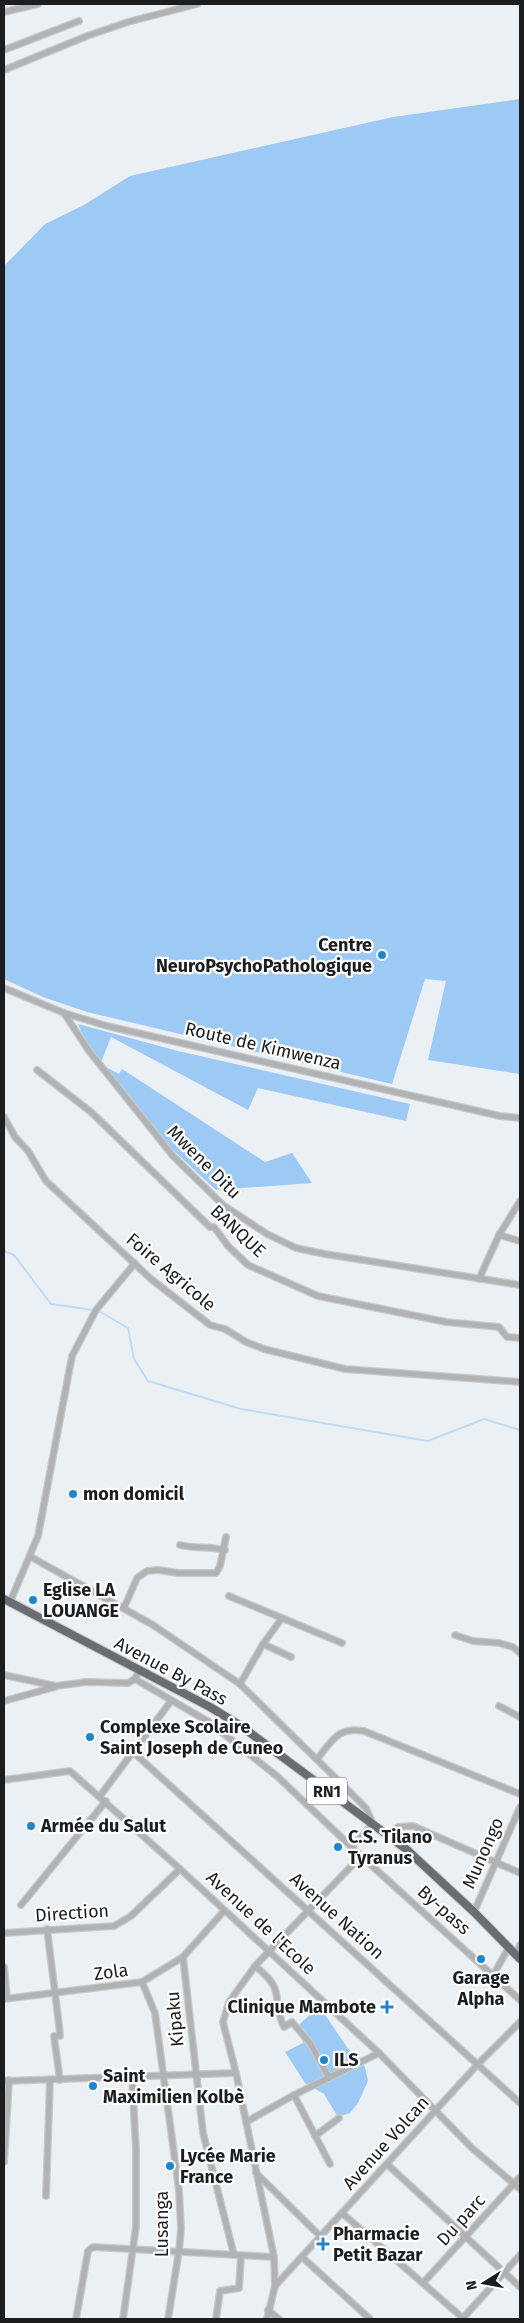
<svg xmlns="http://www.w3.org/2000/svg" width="524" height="2323" font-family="'Fira Sans',sans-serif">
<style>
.green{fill:#9dcaf4}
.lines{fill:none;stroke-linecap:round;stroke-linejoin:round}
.stream{stroke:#bfdcf7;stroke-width:2}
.minor-casing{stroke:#c6cace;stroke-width:8}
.highway-casing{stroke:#c6cace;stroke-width:10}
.minor{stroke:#b0b2b4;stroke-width:5.5}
.highway{stroke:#696d71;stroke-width:8}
.poi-dot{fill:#1f84cf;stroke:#fff;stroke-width:2}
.labels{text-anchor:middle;stroke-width:4.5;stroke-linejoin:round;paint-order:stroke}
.shield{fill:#fff;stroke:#606162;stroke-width:1}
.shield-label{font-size:16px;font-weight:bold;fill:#1c1d1f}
.poi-label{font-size:18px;font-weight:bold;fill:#1c1d1f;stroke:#fff;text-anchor:start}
.street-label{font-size:18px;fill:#1c1d1f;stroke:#fff}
</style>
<rect width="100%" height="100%" fill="#ebf0f4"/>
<g class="green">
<path d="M520 99V1074L428 1060 446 981 425 979 392 1084 87 1012 43 997 4 979V266L45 224 84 205 130 176 393 117Z"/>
<path d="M78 1024 178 1051 410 1104 406 1121 258 1088 248 1110 111 1037 101 1062 104 1066 119 1074 122 1069 265 1162 292 1153 312 1183 216 1190 173 1150 88 1047Z"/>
<path d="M319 2006 347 2047 365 2067 368 2081 358 2103 350 2113 338 2117 324 2094 305 2083 285 2052 303 2043 299 2025Z"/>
</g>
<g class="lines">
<g class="stream">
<path d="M4 1251 14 1255 51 1304 93 1310"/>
<path d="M99 1311 128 1328 134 1359 148 1381 241 1409 428 1441 484 1419 520 1430"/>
</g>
<g class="minor-casing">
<g id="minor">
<path d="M4 12 38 4"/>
<path d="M4 50 79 21"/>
<path d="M4 70 87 36 128 22 197 4"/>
<path d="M4 988 64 1013 107 1026 500 1116 520 1118"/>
<path d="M64 1013 89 1051 173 1156 223 1205 267 1234 296 1248 325 1254 520 1285"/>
<path d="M37 1070 91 1112 210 1227H214L228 1246 248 1265 318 1296 446 1322 499 1327 507 1337 520 1338"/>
<path d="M4 1117 15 1137 28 1151 46 1181 151 1279 210 1325 225 1329 246 1342 264 1349 345 1369 520 1382"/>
<path d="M499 1235 520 1241"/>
<path d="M479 1279 499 1235 520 1201"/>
<path d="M180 1545C195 1549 210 1546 225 1550"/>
<path d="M31 1557 153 1625 240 1684 366 1808 373 1824 352 1846"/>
<path d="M229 1596 342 1643"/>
<path d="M10 1602 38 1536 72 1356 96 1310 135 1263"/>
<path d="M124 1608 137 1578 147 1571 158 1570 178 1573H216L220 1566 226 1537"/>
<path d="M455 1635 473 1641 499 1643 513 1647 520 1653"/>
<path d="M263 1644 291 1657"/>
<path d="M4 1675 56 1686 86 1682 128 1683 135 1679 139 1671"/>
<path d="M135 1679 209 1722 278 1777 361 1856 520 2000"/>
<path d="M240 1684 263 1644 282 1618"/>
<path d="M4 1701 55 1687"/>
<path d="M499 1706 520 1717"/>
<path d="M133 1752 520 2103"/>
<path d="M317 1759C333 1740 337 1727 364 1731L520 1794"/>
<path d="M4 1780 70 1771 180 1869 379 2053 472 2148 520 2189"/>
<path d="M100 1796 171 1701"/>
<path d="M390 1836 398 1827 413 1826 520 1873"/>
<path d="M21 1905 106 1801"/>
<path d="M474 1912 520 1807"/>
<path d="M47 1929 59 2025 60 2036H54L60 2080"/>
<path d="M4 1933 114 1926 131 1916 180 1869"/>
<path d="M516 1954 520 1945"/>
<path d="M183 1957 203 2133 234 2255"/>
<path d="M255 1966C288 1992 270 1997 284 2027L292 2022 310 2043 329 2078"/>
<path d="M4 1967 7 1998"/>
<path d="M494 1974 509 1947"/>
<path d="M142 1982 155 2013 179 2190 181 2229 179 2251 168 2319"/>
<path d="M4 1999 142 1982 183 1957 224 1911"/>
<path d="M4 2081 236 2073"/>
<path d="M294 2095 330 2164"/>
<path d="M246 2122 294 2095 379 2053"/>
<path d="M315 2136 339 2118"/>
<path d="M4 2162 9 2080"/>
<path d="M388 2165 520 2287"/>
<path d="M256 2173 321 2237"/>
<path d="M46 2196 50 2080"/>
<path d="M342 2213 464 2319"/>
<path d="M302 2257 370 2319"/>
<path d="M423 2283 520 2177"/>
<path d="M275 2286 478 2064 520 2022"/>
<path d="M268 2310 279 2319"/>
<path d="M463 2318 520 2255"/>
<path d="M76 2319 88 2251 93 2247 274 2257"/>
<path d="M123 2319 136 2226V2149L132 2078"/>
<path d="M216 2319 220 2291 239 2288 241 2256"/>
<path d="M267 2319 275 2286 274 2257 236 2073 223 2022 229 2002 255 1966 361 1856"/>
</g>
</g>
<g class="highway-casing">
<path id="highway" d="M4 1599 210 1707 241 1726 406 1849 474 1912 520 1959"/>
</g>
<use href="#minor" class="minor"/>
<use href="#highway" class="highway"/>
</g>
<g class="poi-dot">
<circle cx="382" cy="955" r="5"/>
<circle cx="73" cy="1494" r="5"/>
<circle cx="33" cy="1600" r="5"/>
<circle cx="90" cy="1737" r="5"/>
<circle cx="31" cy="1826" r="5"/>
<circle cx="338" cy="1847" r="5"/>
<circle cx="481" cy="1959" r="5"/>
<path d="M384.5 1999.5h5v5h5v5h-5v5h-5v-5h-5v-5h5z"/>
<circle cx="324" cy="2060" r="5"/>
<circle cx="93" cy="2086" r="5"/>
<circle cx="170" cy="2166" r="5"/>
<path d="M320.5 2236.5h5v5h5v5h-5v5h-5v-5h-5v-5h5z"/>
</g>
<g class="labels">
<rect class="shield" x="307" y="1777.5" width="40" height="27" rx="4"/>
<g class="shield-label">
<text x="327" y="1797">RN1</text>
</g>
<g class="poi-label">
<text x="372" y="951" text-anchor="end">Centre<tspan x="372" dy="21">NeuroPsychoPathologique</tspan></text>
<text x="83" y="1500">mon domicil</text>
<text x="43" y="1596">Eglise LA<tspan x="43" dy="21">LOUANGE</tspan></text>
<text x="100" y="1733">Complexe Scolaire<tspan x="100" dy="21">Saint Joseph de Cuneo</tspan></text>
<text x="41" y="1832">Armée du Salut</text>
<text x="348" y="1843">C.S. Tilano<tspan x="348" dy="21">Tyranus</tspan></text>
<text x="481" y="1984" text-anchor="middle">Garage<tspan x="481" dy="21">Alpha</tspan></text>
<text x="376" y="2013" text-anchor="end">Clinique Mambote</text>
<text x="334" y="2066">ILS</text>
<text x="103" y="2082">Saint<tspan x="103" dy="21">Maximilien Kolbè</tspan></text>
<text x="180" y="2162">Lycée Marie<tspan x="180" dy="21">France</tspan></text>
<text x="333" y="2240">Pharmacie<tspan x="333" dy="21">Petit Bazar</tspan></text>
</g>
<g class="street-label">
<text transform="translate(263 1046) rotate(13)" y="6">Route de Kimwenza</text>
<text transform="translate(204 1162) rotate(45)" y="6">Mwene Ditu</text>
<text transform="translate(238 1231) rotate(43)" y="6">BANQUE</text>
<text transform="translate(171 1272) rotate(40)" y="6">Foire Agricole</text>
<text transform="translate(171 1671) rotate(28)" y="6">Avenue By Pass</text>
<text transform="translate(483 1853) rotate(-66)" y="6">Munongo</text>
<text transform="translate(444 1910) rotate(42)" y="6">By-pass</text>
<text transform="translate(72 1913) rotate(-4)" y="6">Direction</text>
<text transform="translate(337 1916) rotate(42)" y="6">Avenue Nation</text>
<text transform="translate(261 1923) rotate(43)" y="6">Avenue de l'Ecole</text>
<text transform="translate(111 1972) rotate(-8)" y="6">Zola</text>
<text transform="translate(175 2019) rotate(-95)" y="6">Kipaku</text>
<text transform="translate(386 2143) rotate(-48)" y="6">Avenue Volcan</text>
<text transform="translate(461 2220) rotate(-48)" y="6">Du parc</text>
<text transform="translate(162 2224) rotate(-90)" y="6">Lusanga</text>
</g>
</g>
<rect width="524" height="2323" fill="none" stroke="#1c1d1f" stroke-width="10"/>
<g transform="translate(484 2283) rotate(259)" stroke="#ffffff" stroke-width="4" paint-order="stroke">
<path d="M0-4L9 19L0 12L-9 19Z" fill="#1c1d1f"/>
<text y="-8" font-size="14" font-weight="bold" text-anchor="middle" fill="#1c1d1f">N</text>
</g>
</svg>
